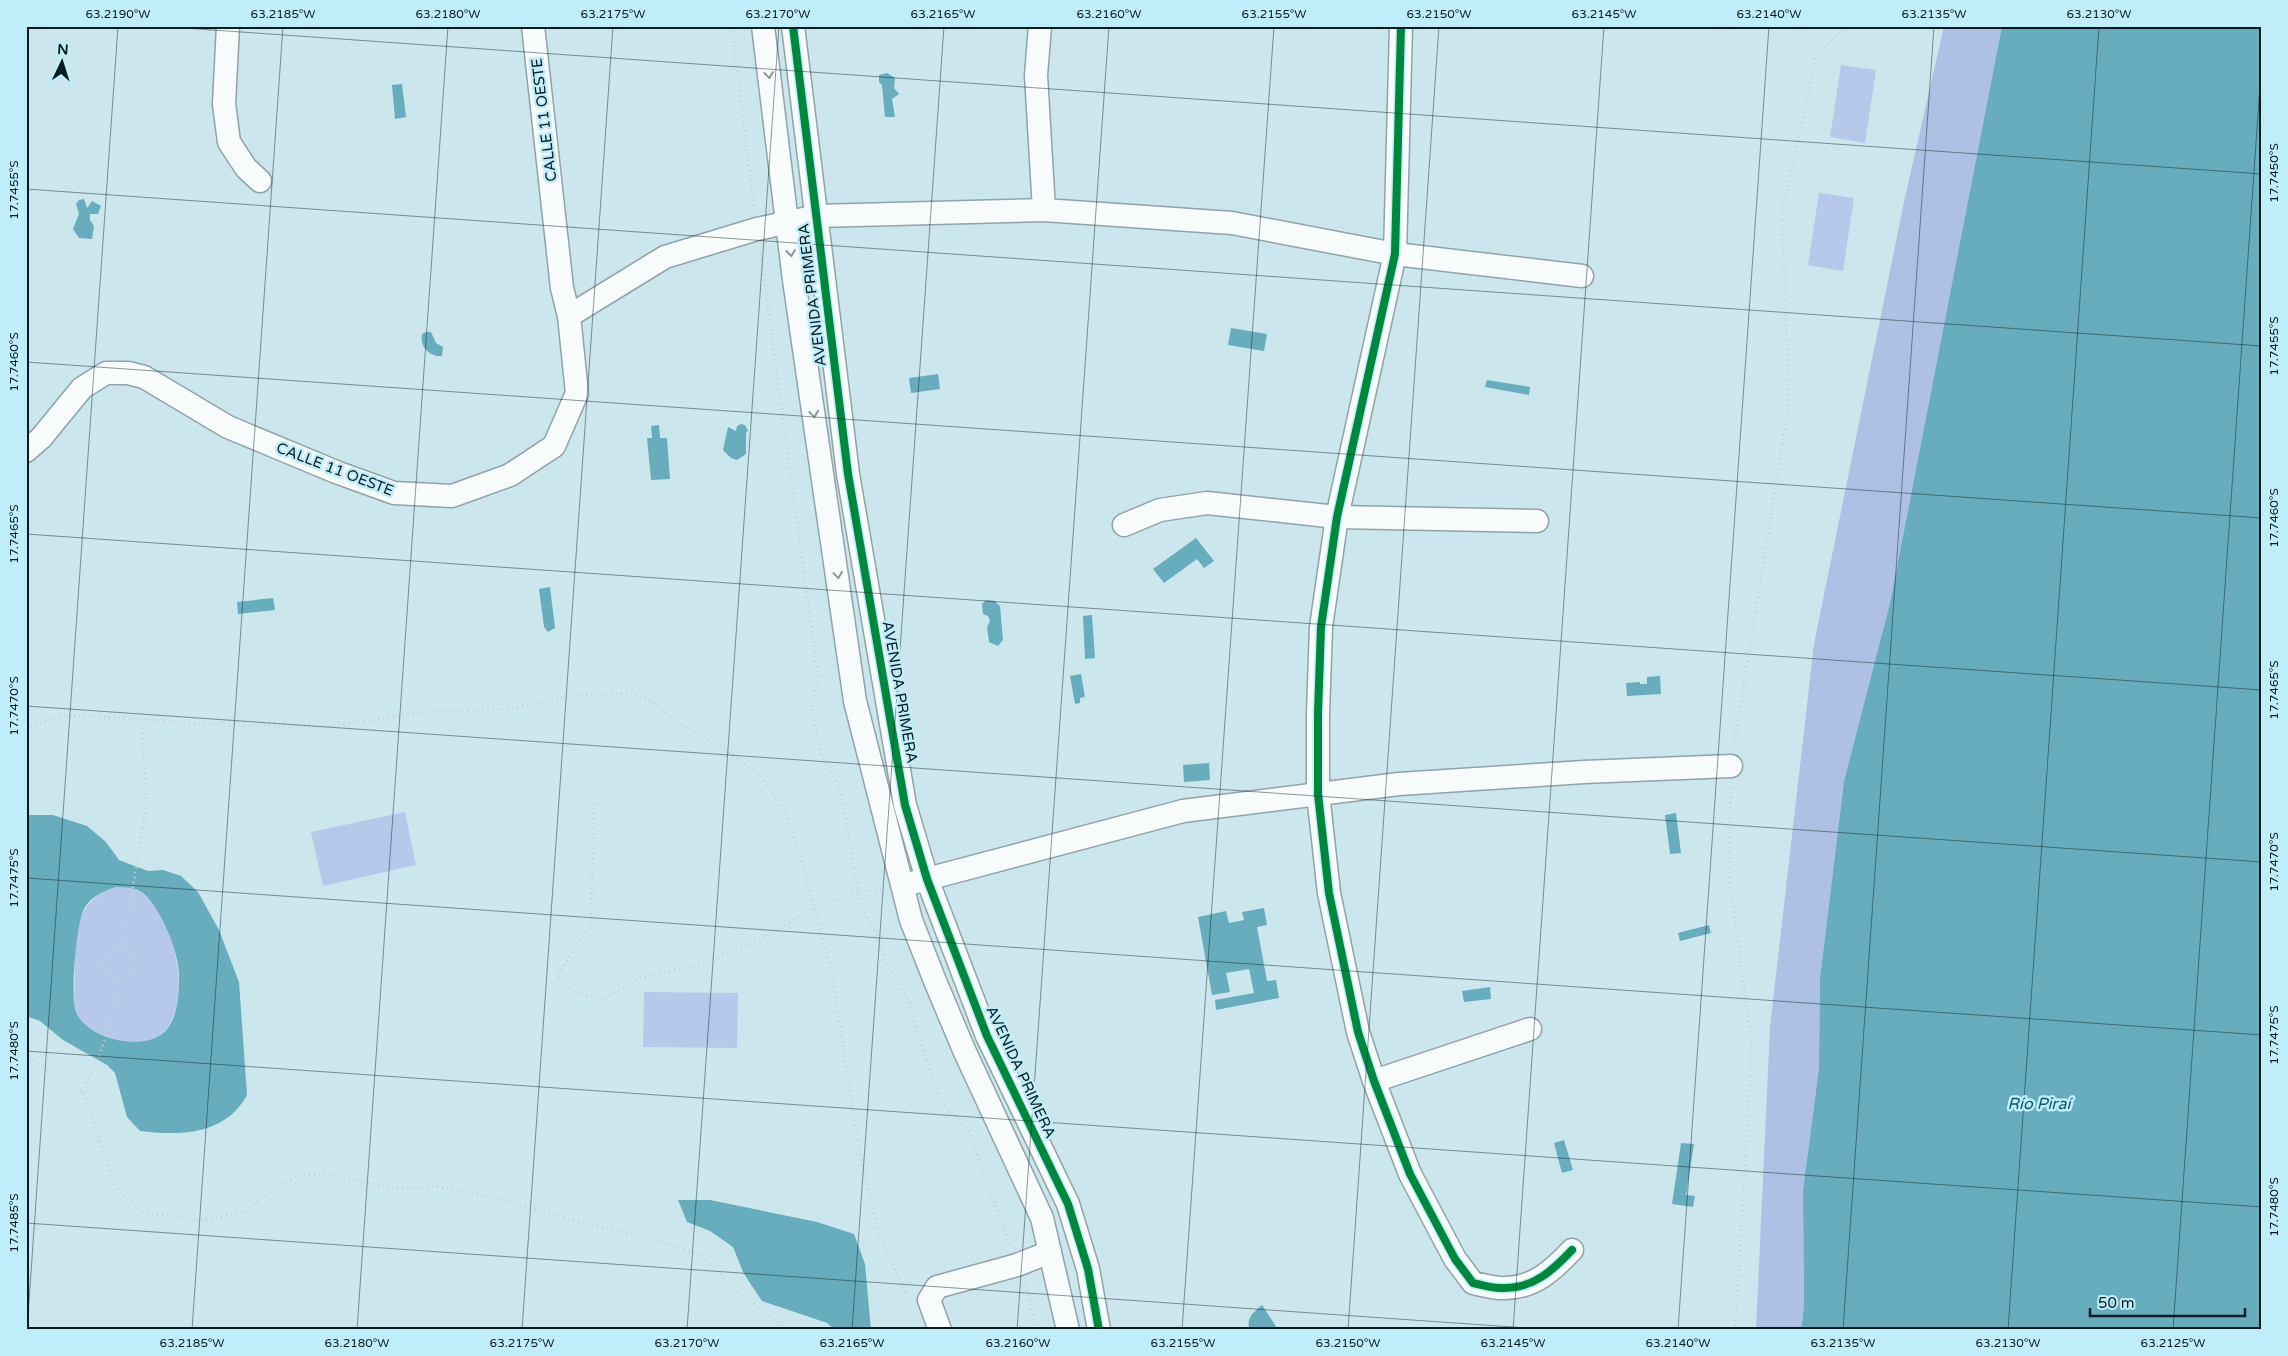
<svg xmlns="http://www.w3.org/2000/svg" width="2288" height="1356" font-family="'Varela Round',sans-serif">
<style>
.green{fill:#b6c9eb}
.forest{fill:#aec1e5}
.water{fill:#67adbd;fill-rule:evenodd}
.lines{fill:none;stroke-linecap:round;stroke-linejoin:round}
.street-casing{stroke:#90a3a8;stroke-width:25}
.path{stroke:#c7cfd1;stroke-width:3;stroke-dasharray:1 4;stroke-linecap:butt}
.street{stroke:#f7fbfc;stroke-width:22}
.cycleway-casing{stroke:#bfeefa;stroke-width:11}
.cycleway{stroke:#00873e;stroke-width:8}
.oneway{stroke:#8c9799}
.ticks{fill:none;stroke:#0a1c20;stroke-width:1;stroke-opacity:0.45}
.labels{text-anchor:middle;stroke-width:5;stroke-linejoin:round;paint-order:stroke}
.street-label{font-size:15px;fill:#0a1c20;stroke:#bfeefa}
.water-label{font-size:16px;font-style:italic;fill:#0c5866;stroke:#bfeefa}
.neatline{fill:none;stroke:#0a1c20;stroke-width:2}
.ticks-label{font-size:12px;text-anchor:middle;fill:#0a1c20}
</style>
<rect width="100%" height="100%" fill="#cce6ed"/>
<g class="green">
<path d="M1841 65 1876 70 1865 143 1830 137Z"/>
<path d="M1819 193 1854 198 1843 271 1808 265Z"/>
<path d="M405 812 416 865 323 886 311 832Z"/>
<path d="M116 887C122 888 130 887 135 889 139 890 143 895 147 898 175 923 191 996 167 1028 149 1054 87 1040 76 1012 73 1005 75 993 75 985 74 945 70 901 116 887Z"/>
<path d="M644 992 738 993 737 1048 643 1047Z"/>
</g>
<path class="forest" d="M1944 26H2002L1890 603 1844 781 1820 978 1819 1068 1803 1190 1804 1306 1801 1330H1756L1770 1027 1814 644 1904 202Z"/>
<g class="water">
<path d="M2002 26H2262V1330H1801L1804 1306 1803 1190 1819 1068 1820 978 1844 781 1890 603Z"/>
<path d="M887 73 895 78 894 88 899 94 892 99 895 117H885L882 85 879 82V75Z"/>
<path d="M402 84 406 117 395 119 392 85Z"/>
<path d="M84 199 87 208 92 201 101 206 98 214H90V220L94 226 92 239 79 238 73 229 79 214 76 204 79 200Z"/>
<path d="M1231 328 1267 334 1264 351 1228 345Z"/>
<path d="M426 332H431L436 343 443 347 442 356C429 357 420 347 422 334Z"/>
<path d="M938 374 940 389 911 393 909 378Z"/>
<path d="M1487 380 1530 387 1529 395 1485 387Z"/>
<path d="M741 424 745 425 748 431 746 433V454L737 460 731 458 723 450 728 427 736 431 737 426Z"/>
<path d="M659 425 660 438H667L670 479 651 480 647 438H652L651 426Z"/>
<path d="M1196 538 1214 561 1204 568 1197 559 1164 583 1153 569Z"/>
<path d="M550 587 555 628 548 632 544 627 539 589Z"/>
<path d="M273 598 275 610 238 614 237 602Z"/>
<path d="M986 600 995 601 1000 606 1003 640 998 646 989 642 987 627 990 621 988 616 983 614 982 604Z"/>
<path d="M1092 615 1095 658 1085 659 1083 616Z"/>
<path d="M1081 674 1085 697 1080 698V703L1075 704 1070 676Z"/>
<path d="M1660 676 1661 694 1627 696 1626 683 1640 682V684H1647V677Z"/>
<path d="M1209 763 1210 780 1184 782 1183 765Z"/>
<path d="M1676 813 1681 853 1670 854 1665 815Z"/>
<path d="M26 815H53L87 826 106 842 119 860 148 871 163 870 181 876 198 892 219 930 239 982 247 1095C225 1135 181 1136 140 1131L127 1117 115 1073 107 1065 63 1040 40 1021 26 1016ZM116 887C122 888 130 887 135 889 157 895 179 952 179 973 179 992 179 1012 168 1028 149 1054 87 1040 76 1012 70 998 76 920 85 907 92 896 104 891 116 887Z"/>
<path d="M1264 908 1267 925 1257 927 1267 981 1276 980 1279 998 1216 1010 1215 1000 1254 993 1249 969 1226 973 1230 992 1212 995 1198 917 1226 911 1229 923 1244 920 1242 912Z"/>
<path d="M1709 925 1711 933 1680 941 1678 933Z"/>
<path d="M1490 987 1491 999 1464 1002 1462 991Z"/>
<path d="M1564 1140 1573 1170 1562 1173 1554 1143Z"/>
<path d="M1681 1143 1694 1144 1686 1195 1695 1196 1693 1207 1672 1204Z"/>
<path d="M678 1200H710L817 1222 854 1234 865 1264 871 1330H835L827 1323 762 1301 744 1274 733 1247 710 1231 687 1222Z"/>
<path d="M1262 1305 1277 1328 1275 1330H1250C1245 1318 1254 1312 1262 1305Z"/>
</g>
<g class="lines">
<g class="street-casing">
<g id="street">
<path d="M228 26 224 104 229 142 246 168 260 181"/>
<path d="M763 26 794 280 855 701 911 920 935 981 964 1050 1042 1218 1068 1330"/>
<path d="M793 26 848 474 905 805 927 879 987 1036 1068 1204 1088 1269 1099 1330"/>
<path d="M1040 26 1036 75 1044 210"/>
<path d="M1401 26 1395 254 1337 517 1321 627 1318 713V794L1329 893 1358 1032 1374 1081 1410 1174 1455 1259 1473 1283C1483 1285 1495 1289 1505 1288 1534 1288 1553 1270 1572 1250"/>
<path d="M569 316 665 257 757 229 817 216 1044 210 1232 223 1395 254 1582 276"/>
<path d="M26 451 41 438 82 388 106 373H128L144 377 228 427 336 472 394 493 452 496 510 475 554 446 577 393 569 316 562 288 533 26"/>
<path d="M1124 525 1160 510 1207 503 1337 517 1537 521"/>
<path d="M912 883 1183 811 1399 784 1584 772 1731 766"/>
<path d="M1374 1081 1530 1029"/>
<path d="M940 1330 929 1300 937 1287 1017 1265 1050 1252"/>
</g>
</g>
<g class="path">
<path d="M732 26 754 209"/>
<path d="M26 728 67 715 194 723 327 727 425 712 506 709 571 696 632 693 655 703 674 721 720 746 756 772 774 794 786 813 802 861 832 975 861 1161 880 1236 908 1298"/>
<path d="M1734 746 1789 403 1782 211 1816 57 1846 26"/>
<path d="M1731 787 1729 874 1752 1048 1735 1330"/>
<path d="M594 803 591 926 557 975 572 992 605 999 635 980 705 962 761 941 814 906 858 892 841 790 821 754 811 708 818 676 760 250"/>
<path d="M881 889 858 892 865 913 876 935 884 960 907 997 939 1099 970 1133 1010 1247"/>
<path d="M123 947 147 801 141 720"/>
<circle cx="119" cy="963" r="16"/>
<path d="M26 1055 83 1092 115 1187 143 1212 199 1221 244 1212 269 1192 301 1174 332 1175 393 1189 434 1186 484 1195 542 1212 667 1243 704 1257 733 1288 789 1330"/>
<path d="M83 1092 110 1029 116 979"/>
<path d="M1025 1285 1030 1299 1036 1330"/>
</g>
<use href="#street" class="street"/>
<g class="cycleway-casing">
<g id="cycleway">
<path d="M793 26 848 474 905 805 927 879 987 1036 1068 1204 1088 1269 1099 1330"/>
<path d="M1401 26 1395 254 1337 517 1321 627 1318 713V794L1329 893 1358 1032 1374 1081 1410 1174 1455 1259 1473 1283C1483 1285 1495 1289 1505 1288 1534 1288 1553 1270 1572 1250"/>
</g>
</g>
<use href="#cycleway" class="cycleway"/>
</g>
<defs><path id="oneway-chevron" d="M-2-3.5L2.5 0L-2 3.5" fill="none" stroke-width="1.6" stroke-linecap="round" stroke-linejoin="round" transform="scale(1.25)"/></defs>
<g class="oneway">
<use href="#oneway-chevron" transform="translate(769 75) rotate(83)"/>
<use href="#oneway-chevron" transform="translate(791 253) rotate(84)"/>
<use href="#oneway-chevron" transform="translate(814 414) rotate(82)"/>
<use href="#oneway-chevron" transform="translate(838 575) rotate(82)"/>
</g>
<path class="ticks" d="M156 26 2262 174M26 189 2262 346M26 362 2262 518M26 534 2262 690M26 706 2262 862M26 878 2262 1035M26 1051 2262 1207M26 1223 1555 1330M27 1330 118 26M192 1330 283 26M357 1330 448 26M522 1330 613 26M687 1330 779 26M852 1330 944 26M1017 1330 1109 26M1182 1330 1274 26M1348 1330 1439 26M1513 1330 1604 26M1678 1330 1769 26M1843 1330 1934 26M2008 1330 2099 26M2173 1330 2262 57"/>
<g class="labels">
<g class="street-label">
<text transform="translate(544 120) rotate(-97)" y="5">CALLE 11 OESTE</text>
<text transform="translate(812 295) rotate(-97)" y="5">AVENIDA PRIMERA</text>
<text transform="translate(335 469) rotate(21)" y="5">CALLE 11 OESTE</text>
<text transform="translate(900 692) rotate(80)" y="5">AVENIDA PRIMERA</text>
<text transform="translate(1021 1072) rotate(65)" y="5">AVENIDA PRIMERA</text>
</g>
<g class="water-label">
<text x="2039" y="1109">Río Piraí</text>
</g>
</g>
<rect width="2288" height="1356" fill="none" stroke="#bfeefa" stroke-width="55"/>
<g transform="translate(62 62) rotate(4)" stroke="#bfeefa" stroke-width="4" paint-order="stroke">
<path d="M0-4L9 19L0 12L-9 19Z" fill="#0a1c20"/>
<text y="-8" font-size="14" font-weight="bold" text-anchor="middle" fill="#0a1c20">N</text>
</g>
<path d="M2090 1308v8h155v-8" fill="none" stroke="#0a1c20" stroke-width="2.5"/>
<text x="2098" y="1308" font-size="15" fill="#0a1c20" stroke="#bfeefa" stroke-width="4" paint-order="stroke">50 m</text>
<rect x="28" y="28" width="2232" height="1300" class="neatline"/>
<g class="ticks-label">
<text x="118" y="18">63.2190°W</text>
<text x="283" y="18">63.2185°W</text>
<text x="448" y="18">63.2180°W</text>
<text x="613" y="18">63.2175°W</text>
<text x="778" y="18">63.2170°W</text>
<text x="943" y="18">63.2165°W</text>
<text x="1109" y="18">63.2160°W</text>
<text x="1274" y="18">63.2155°W</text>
<text x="1439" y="18">63.2150°W</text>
<text x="1604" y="18">63.2145°W</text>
<text x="1769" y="18">63.2140°W</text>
<text x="1934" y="18">63.2135°W</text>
<text x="2099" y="18">63.2130°W</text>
<text transform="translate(2274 173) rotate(-90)" y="4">17.7450°S</text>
<text transform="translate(14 190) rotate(-90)" y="4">17.7455°S</text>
<text transform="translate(2274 346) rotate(-90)" y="4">17.7455°S</text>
<text transform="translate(14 362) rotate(-90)" y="4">17.7460°S</text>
<text transform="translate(2274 518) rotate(-90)" y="4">17.7460°S</text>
<text transform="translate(14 534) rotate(-90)" y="4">17.7465°S</text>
<text transform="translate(2274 690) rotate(-90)" y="4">17.7465°S</text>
<text transform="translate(14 706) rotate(-90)" y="4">17.7470°S</text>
<text transform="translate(2274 862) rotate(-90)" y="4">17.7470°S</text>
<text transform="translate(14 878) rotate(-90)" y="4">17.7475°S</text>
<text transform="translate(2274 1035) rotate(-90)" y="4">17.7475°S</text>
<text transform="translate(14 1051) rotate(-90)" y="4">17.7480°S</text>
<text transform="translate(2274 1207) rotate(-90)" y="4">17.7480°S</text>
<text transform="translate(14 1223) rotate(-90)" y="4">17.7485°S</text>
<text x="192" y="1347">63.2185°W</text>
<text x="357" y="1347">63.2180°W</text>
<text x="522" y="1347">63.2175°W</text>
<text x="687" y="1347">63.2170°W</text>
<text x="852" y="1347">63.2165°W</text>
<text x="1018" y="1347">63.2160°W</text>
<text x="1183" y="1347">63.2155°W</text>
<text x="1348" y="1347">63.2150°W</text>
<text x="1513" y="1347">63.2145°W</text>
<text x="1678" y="1347">63.2140°W</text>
<text x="1843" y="1347">63.2135°W</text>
<text x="2008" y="1347">63.2130°W</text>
<text x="2173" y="1347">63.2125°W</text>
</g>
</svg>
